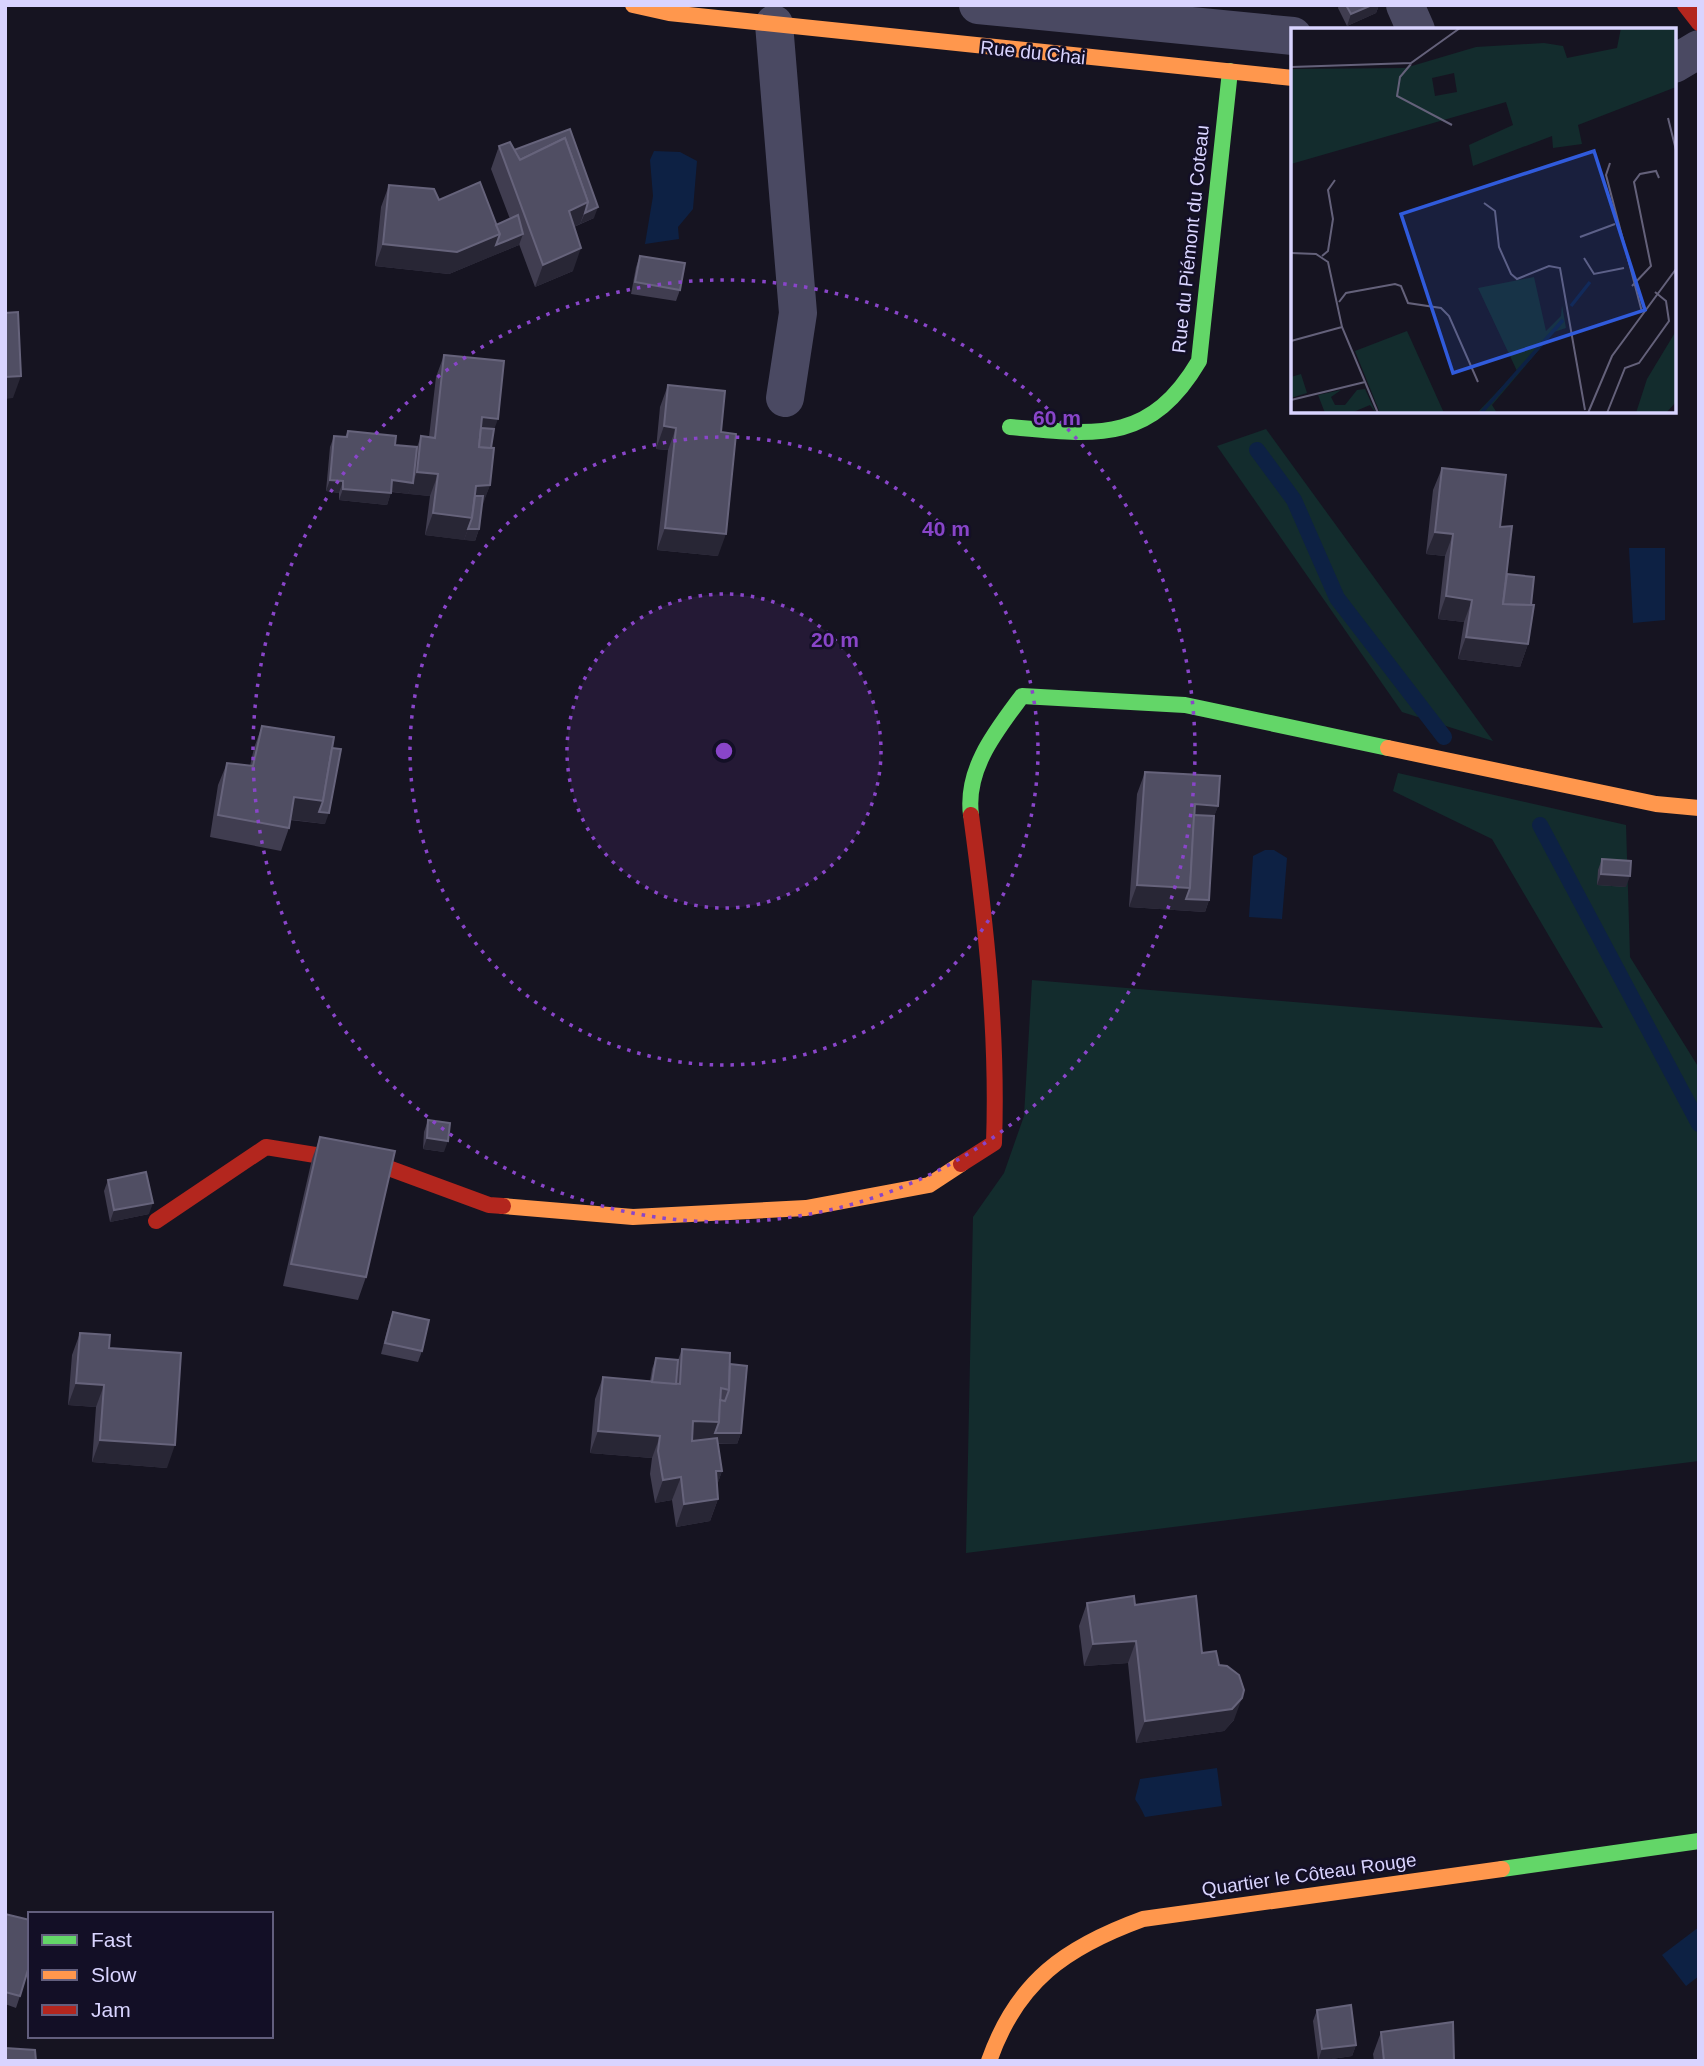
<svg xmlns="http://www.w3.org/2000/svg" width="1704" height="2066" font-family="Arial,sans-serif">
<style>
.green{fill:#132c2d}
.water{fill:#0d2144}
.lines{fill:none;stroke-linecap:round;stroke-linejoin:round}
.stream{stroke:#0d2144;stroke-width:16}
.street{stroke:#4a4962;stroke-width:38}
.fast{stroke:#63d668;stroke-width:16}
.slow{stroke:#ff974d;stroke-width:16}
.jam{stroke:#b3261e;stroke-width:16}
.wall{fill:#403d50}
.shaded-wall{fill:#282635}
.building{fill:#504e63;stroke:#66637b;stroke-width:2}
.ring{fill:none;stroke:#8945c9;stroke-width:3.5;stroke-dasharray:3.5 7}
.labels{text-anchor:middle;stroke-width:5;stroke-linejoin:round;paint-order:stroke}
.street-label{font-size:19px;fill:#d9d4ff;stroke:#130f26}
.inset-river{fill:none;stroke:#0d2144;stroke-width:3.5}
.inset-road{fill:none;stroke:#64617a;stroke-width:2}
.view{fill:#305bdc;fill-opacity:0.15;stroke:#305bdc;stroke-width:3.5}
.inset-edge{fill:none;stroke:#d9d4ff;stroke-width:3.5}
.centre{fill:#8945c9;stroke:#130f26;stroke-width:3.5}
.ring-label{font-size:21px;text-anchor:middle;font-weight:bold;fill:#8945c9;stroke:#130f26;stroke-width:5;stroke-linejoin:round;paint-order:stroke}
</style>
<rect width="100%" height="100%" fill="#161421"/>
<g class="green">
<path d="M1266 429 1493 741 1402 712 1217 446Z"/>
<path d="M1398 773 1626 825 1630 957 1699 1068V1461L966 1553 973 1217 1004 1173 1024 1116 1032 980 1603 1028 1492 839 1393 791Z"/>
</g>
<g class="water">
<path d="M654 151 680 152 697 161 693 209 678 227 679 239 645 244 653 196 650 160Z"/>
<path d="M1665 548V620L1633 623 1629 548Z"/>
<path d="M1265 850H1274L1287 858 1282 919 1249 917 1253 856Z"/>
<path d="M1217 1768 1222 1806 1145 1817C1133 1789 1133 1811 1140 1779Z"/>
<path d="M1699 1927V1976L1686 1986 1662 1955Z"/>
</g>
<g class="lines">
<g class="stream">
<path d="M1257 450 1294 500 1337 598 1444 737"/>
<path d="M1540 825 1699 1124"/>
</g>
<g class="street">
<path d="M978 5 1293 36"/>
<path d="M1405 5 1416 30"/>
<path d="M774 24 798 313 785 398"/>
<path d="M1674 64 1699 49"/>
</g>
<g class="fast">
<path d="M1010 427C1096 435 1150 444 1199 361L1230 71"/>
<path d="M971 815C965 769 996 731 1022 696L1185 705 1388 748"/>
<path d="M1502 1869 1699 1841"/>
</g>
<g class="slow">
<path d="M633 5 669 13 1293 78"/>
<path d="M1388 748 1656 804 1699 808"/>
<path d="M503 1206 633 1217 806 1208 929 1185 961 1164"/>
<path d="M989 2061C1017 1981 1066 1947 1143 1919L1502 1869"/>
</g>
<g class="jam">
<path d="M1685 5 1699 23"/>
<path d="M961 1164 994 1143C998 1033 986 925 971 815"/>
<path d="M156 1221 266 1147 383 1166 489 1205 503 1206"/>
</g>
</g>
<g class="wall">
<path d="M1339 5H1379L1376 13 1347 26 1338 8Z"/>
<path d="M499 146 514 150 594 218 574 227 573 271 535 287 519 244V245L492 256 449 274 375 266 381 207 389 185 439 200 496 225 510 219 491 169Z"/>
<path d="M640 256 680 290 676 301 631 294 636 267Z"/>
<path d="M444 355 494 429 491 448 490 485 481 507 479 529 475 541 425 535 430 496 391 492 387 505 339 500V493L326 491 330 447 334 436 345 437 348 431 395 445 417 447 421 436 429 437 436 377Z"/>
<path d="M668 385 721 432 718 556 657 550 668 450 656 449 660 407Z"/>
<path d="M1442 468 1500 527 1507 574 1531 605 1528 644 1520 667 1458 659 1464 622 1438 619 1445 556 1426 554 1433 490Z"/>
<path d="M262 726 332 748 325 824 290 820 289 828 281 851 210 837 218 785 227 763 250 766 254 748Z"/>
<path d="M1145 772 1218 806 1214 816 1209 900 1205 912 1129 907 1137 794Z"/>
<path d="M1602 859 1626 887 1597 885 1598 870Z"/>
<path d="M428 1120 444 1152 423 1149 424 1132Z"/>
<path d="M320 1137 366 1277 358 1300 283 1286 312 1159Z"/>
<path d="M108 1180 149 1214 110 1222 104 1191Z"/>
<path d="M393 1312 422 1351 418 1362 381 1354 389 1323Z"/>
<path d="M80 1333 109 1348 167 1468 92 1462 96 1407 68 1405 72 1355Z"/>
<path d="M682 1349 730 1364 741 1433 737 1444H718L722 1471 717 1485 718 1499 710 1521 676 1527 672 1500 655 1503 650 1474 652 1458 590 1453 595 1399 603 1377 650 1381 652 1369 656 1358 678 1360Z"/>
<path d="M1087 1603 1135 1605 1219 1665 1234 1720 1224 1731 1136 1743 1128 1663 1084 1666 1079 1626Z"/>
<path d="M5 1914 20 1996 16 2008 5 2004Z"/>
<path d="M1317 2010 1356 2045 1352 2056 1318 2061 1313 2021Z"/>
<path d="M1381 2032 1454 2061H1374L1373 2054Z"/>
</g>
<g class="shaded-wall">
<path d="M1372 5H1379L1376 13 1347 26 1351 14Z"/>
<path d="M588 202 580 224 561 233 569 211Z"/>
<path d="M598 207 594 218 580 224 585 213Z"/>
<path d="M500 234H523L519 245 449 274 375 266 383 244Z"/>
<path d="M581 248 573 271 535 287 543 265Z"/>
<path d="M21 376 13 398 5 399V377Z"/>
<path d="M482 417 498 419 490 441 477 440Z"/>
<path d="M664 426 676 428 668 450 656 449Z"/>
<path d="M417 472 438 474 430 496 408 494Z"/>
<path d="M330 480 343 481 339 493 326 491Z"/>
<path d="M392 480 413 483 408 494 388 491Z"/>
<path d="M490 485 482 507 471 508 476 486Z"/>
<path d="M343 489 391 493 387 505 339 500Z"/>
<path d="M433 513 472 518 464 540 425 535Z"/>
<path d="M665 528 726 534 718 556 657 550Z"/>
<path d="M468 529H479L475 541 464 540Z"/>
<path d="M1435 532 1453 534 1445 556 1426 554Z"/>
<path d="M1446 596 1472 600 1464 622 1438 619Z"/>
<path d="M1466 637 1528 644 1520 667 1458 659Z"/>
<path d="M294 797 323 801 329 813 325 824 286 819Z"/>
<path d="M1195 804 1218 806 1210 828 1190 826Z"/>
<path d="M1601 874 1630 876 1626 887 1597 885Z"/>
<path d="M1137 885 1190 888 1209 900 1205 912 1129 907Z"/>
<path d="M427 1138 448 1141 444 1152 423 1149Z"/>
<path d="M153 1203 149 1214 110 1222 114 1210Z"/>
<path d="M76 1383 104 1385 96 1407 68 1405Z"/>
<path d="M693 1421 719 1422 741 1433 737 1444 685 1443Z"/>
<path d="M598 1431 660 1436 652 1458 590 1453Z"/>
<path d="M100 1440 175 1445 167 1468 92 1462Z"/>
<path d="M716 1471H722L714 1494Z"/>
<path d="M681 1477 672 1500 655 1503 663 1480Z"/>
<path d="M718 1499 710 1521 676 1527 684 1504Z"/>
<path d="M1136 1641 1128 1663 1084 1666 1093 1644Z"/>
<path d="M1242 1698 1234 1720 1224 1731 1136 1743 1145 1721Z"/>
<path d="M1356 2045 1352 2056 1318 2061 1322 2049Z"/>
</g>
<g class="building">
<path d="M1346 5H1372L1351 14Z"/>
<path d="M570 129 598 207 585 213 588 202 565 138 520 160 514 150Z"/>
<path d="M565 138 588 202 569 211 581 248 543 265 499 146 510 142 520 160Z"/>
<path d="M480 182 500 234 457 252 383 244 389 185 434 189 439 200Z"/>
<path d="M518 215 523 234 496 245 500 234 496 225Z"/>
<path d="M640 256 685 263 680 290 635 282Z"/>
<path d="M18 312 21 376 5 377V313Z"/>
<path d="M444 355 504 361 498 419 482 417 479 447 494 448 490 485 476 486 472 518 433 513 438 474 417 472 421 436 435 438Z"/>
<path d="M668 385 725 391 721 432 736 434 726 534 665 528 676 428 664 426Z"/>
<path d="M481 428 494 429 491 448 479 447Z"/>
<path d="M348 431 396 436 395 445 417 447 413 483 392 480 391 493 343 489V481L330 480 334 436 347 437Z"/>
<path d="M1442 468 1506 475 1500 527 1512 526 1503 604 1534 605 1528 644 1466 637 1472 600 1446 596 1453 534 1435 532Z"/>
<path d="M475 496H483L479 529H468L472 518Z"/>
<path d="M1507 574 1534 577 1531 605 1503 604Z"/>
<path d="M262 726 334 737 323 801 294 797 289 828 218 815 227 763 253 766Z"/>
<path d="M332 748 341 749 329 813 319 812 323 801Z"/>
<path d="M1145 772 1220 776 1218 806 1195 804 1190 888 1137 885Z"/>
<path d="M1194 815 1214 816 1209 900 1186 899 1190 888Z"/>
<path d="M1602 859 1631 861 1630 876 1601 874Z"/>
<path d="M428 1120 450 1123 448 1141 427 1138Z"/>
<path d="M320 1137 395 1151 366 1277 291 1264Z"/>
<path d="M146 1172 153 1203 114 1210 108 1180Z"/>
<path d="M393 1312 429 1320 422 1351 385 1343Z"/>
<path d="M80 1333 110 1335 109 1348 181 1353 175 1445 100 1440 104 1385 76 1383Z"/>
<path d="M682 1349 730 1353 729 1390 721 1388 719 1422 693 1421 692 1441 717 1438 722 1471H716L718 1499 684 1504 681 1477 663 1480 658 1451 660 1436 598 1431 603 1377 680 1384Z"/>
<path d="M656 1358 678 1360 676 1384 652 1382Z"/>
<path d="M730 1364 747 1366 741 1433H715L719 1422 720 1400 725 1401 729 1390Z"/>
<path d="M1134 1596 1135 1605 1196 1596 1202 1653 1216 1651 1219 1665 1227 1666 1239 1675 1244 1690 1242 1698 1232 1709 1145 1721 1136 1641 1093 1644 1087 1603Z"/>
<path d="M5 1914 30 1920V1963L20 1996 5 1992Z"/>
<path d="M1351 2005 1356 2045 1322 2049 1317 2010Z"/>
<path d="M1453 2022 1454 2061H1384L1381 2032Z"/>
<path d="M5 2048 35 2050 36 2061H5Z"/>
</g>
<circle cx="724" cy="751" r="157" fill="#8945c9" fill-opacity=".12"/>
<g class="ring">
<circle cx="724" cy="751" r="157"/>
<circle cx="724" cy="751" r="314"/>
<circle cx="724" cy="751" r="471"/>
</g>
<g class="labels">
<g class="street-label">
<text transform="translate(1033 52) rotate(6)" y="7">Rue du Chai</text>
<text transform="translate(1190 239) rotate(-84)" y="7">Rue du Piémont du Coteau</text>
<text transform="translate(1309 1874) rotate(-8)" y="7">Quartier le Côteau Rouge</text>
</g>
</g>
<g transform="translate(1291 28)">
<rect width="385" height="385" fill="#161421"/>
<path d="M330 0H385V59L287 97 291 116 262 120 261 108 182 138 178 117 222 97 215 74 0 136V41L114 40 185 19 253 15 272 18 276 30 326 20ZM163 45 166 64 144 68 141 50ZM243 249 255 303 270 288 271 277 275 300 263 304 201 377 206 385H186L226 343 187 260ZM116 303 153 385H89L64 323ZM385 303V374L375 385H345L356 351ZM10 346 16 365 0 370V349ZM74 361 85 385 79 377 60 385H34L27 367 50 362 40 369 44 377H54L66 362Z" fill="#132c2d" fill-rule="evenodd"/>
<path class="inset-river" d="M280 278 299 254M190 385 272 292"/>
<path class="inset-road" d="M120 36 109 49 106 68 161 97M0 39 120 35 169 0M377 90 385 122M319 135 315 147 351 284M193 175 204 183 208 219 220 246 226 251 258 238 269 240 294 382M289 209 324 196M0 225 25 226 37 234 51 299 87 385M31 228 37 223 42 191 37 162 44 152M293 230 303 246 333 240M341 258 360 238 343 154 349 146 365 143 368 150M48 274 55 265 104 256 110 258 117 275 150 280 158 288 187 354M0 313 51 299M0 372 74 354M297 385 321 328 385 241M316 385 334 340 348 335 378 293 375 273 364 264"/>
<path class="view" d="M303 123 354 282 162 345 110 186Z"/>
<rect width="385" height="385" class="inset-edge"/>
</g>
<circle cx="724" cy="751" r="10" class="centre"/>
<g class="ring-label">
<text x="1057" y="425">60 m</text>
<text x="946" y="536">40 m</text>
<text x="835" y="647">20 m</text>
</g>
<rect width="1704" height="2066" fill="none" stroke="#d9d4ff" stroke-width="14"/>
<rect x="28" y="1912" width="245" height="126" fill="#130f26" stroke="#625e7d" stroke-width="2"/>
<rect x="42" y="1935" width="35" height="10" fill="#63d668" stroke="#625e7d" stroke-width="2"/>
<text x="91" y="1947" font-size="21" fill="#d9d4ff">Fast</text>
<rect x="42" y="1970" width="35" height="10" fill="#ff974d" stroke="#625e7d" stroke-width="2"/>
<text x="91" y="1982" font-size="21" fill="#d9d4ff">Slow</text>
<rect x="42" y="2005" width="35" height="10" fill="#b3261e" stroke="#625e7d" stroke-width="2"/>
<text x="91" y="2017" font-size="21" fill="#d9d4ff">Jam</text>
</svg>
